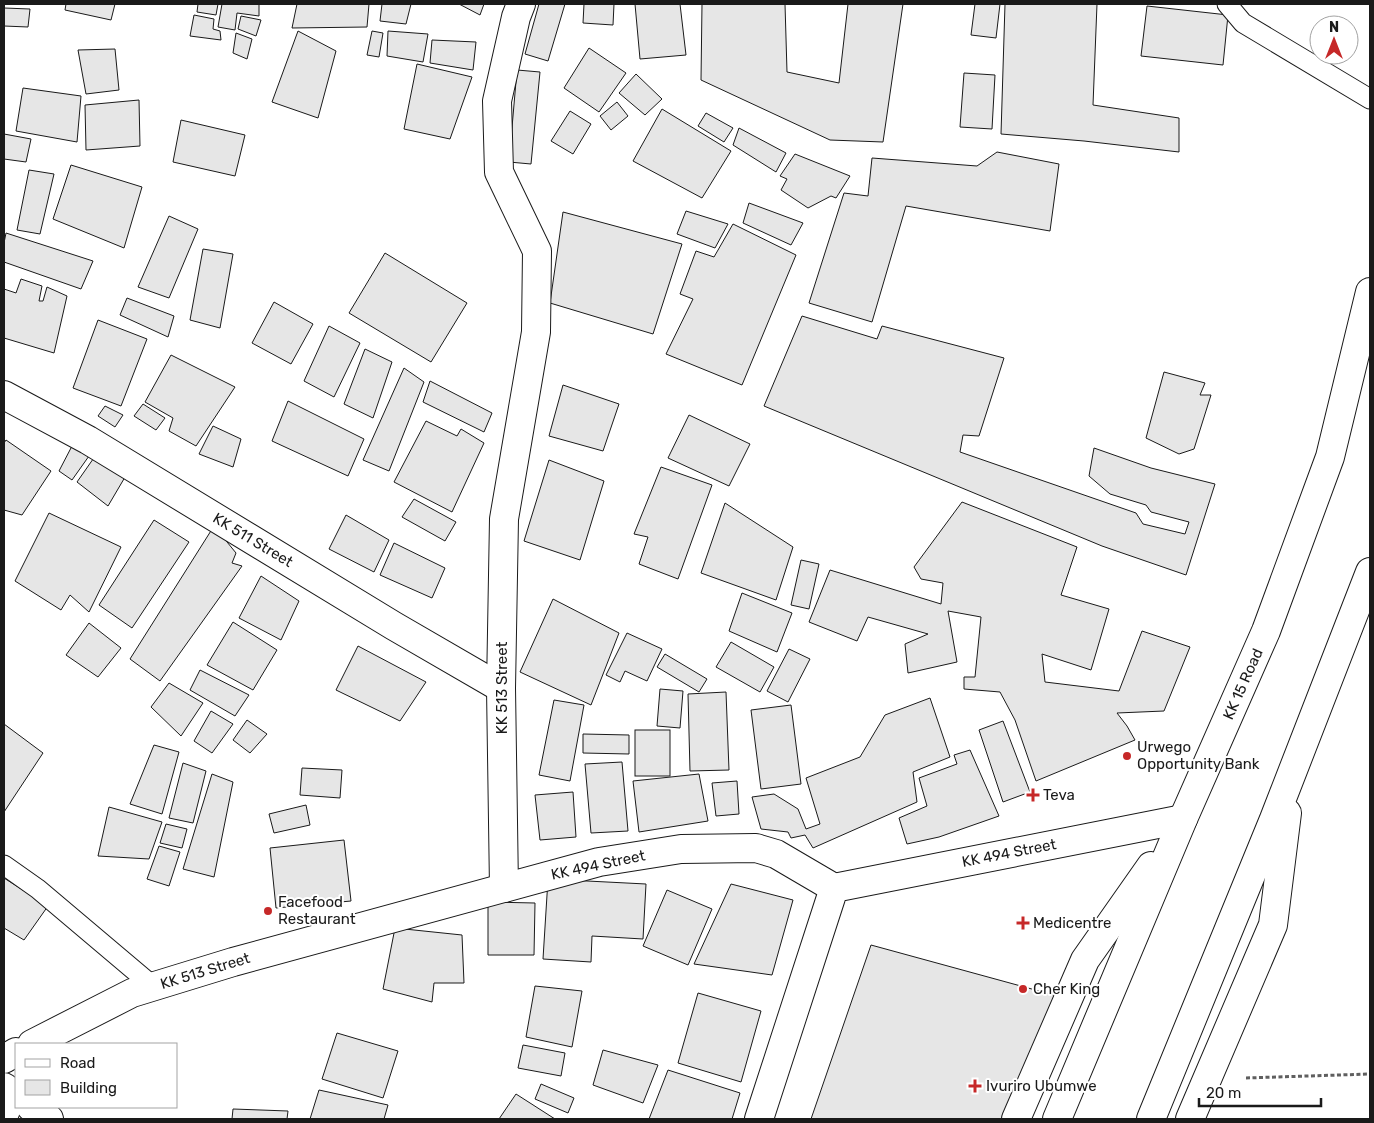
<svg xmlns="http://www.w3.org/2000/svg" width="1374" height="1123" font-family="Rubik,sans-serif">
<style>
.building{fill:#e6e6e6;stroke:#1a1a1a}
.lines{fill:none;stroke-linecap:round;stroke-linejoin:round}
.service-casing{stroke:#1a1a1a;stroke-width:21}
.minor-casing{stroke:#1a1a1a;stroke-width:30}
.secondary-casing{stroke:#1a1a1a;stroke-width:30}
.trunk-casing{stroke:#1a1a1a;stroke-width:30}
.path{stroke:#5f5f5f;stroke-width:3;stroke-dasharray:4 2.5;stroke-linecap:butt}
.service{stroke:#fff;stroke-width:19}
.minor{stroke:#fff;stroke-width:28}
.secondary{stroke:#fff;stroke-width:28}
.trunk{stroke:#fff;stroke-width:28}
.poi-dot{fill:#c62828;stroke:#fff;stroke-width:2}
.labels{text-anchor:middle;stroke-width:4;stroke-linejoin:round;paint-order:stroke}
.street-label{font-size:15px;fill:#1a1a1a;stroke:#fff}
.poi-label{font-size:15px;fill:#1a1a1a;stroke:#fff;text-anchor:start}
</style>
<rect width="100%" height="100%" fill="#fff"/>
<g class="building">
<path d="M66 4H115L111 20 65 10Z"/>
<path d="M198 4H218L216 15 197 12Z"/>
<path d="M222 4H259V16L237 13 235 30 218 27Z"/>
<path d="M297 4H369L367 27 292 28Z"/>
<path d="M382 4H411L406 24 380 21Z"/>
<path d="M459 4H484L480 15Z"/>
<path d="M539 4H565L548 61 525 54Z"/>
<path d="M584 4H614L613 25 583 23Z"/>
<path d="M635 4H680L686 55 640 59Z"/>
<path d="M702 4H785L787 72 839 83 848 4H903L883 142 830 140 701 80Z"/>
<path d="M975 4H1000L996 38 971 35Z"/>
<path d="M1005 4H1097L1093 105 1179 118V152L1084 141 1001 134Z"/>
<path d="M1147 6 1228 15 1223 65 1141 56Z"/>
<path d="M4 8 30 9 28 27 4 26Z"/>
<path d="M194 15 214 19 213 29 220 31 221 40 190 36Z"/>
<path d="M241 16 261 20 256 36 238 29Z"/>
<path d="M298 31 336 51 318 118 272 102Z"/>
<path d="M372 31 383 33 379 57 367 55Z"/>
<path d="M388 31 428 34 423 62 387 56Z"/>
<path d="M236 33 252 39 247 59 233 53Z"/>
<path d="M432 40 476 42 473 70 430 63Z"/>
<path d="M589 48 626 73 599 112 564 88Z"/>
<path d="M115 49 119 90 86 94 78 50Z"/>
<path d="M417 64 472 77 450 139 404 129Z"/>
<path d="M517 70 540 72 531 164 509 162Z"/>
<path d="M964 73 995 75 992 129 960 127Z"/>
<path d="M636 74 662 99 645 115 619 93Z"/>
<path d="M23 88 81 96 77 142 16 131Z"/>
<path d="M139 100 140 146 86 150 85 105Z"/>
<path d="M617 102 628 116 611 130 600 116Z"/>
<path d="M662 109 731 151 702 198 633 161Z"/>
<path d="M570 111 591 124 573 154 551 141Z"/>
<path d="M706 113 733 128 724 142 698 126Z"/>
<path d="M181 120 245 135 235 176 173 162Z"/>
<path d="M739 128 786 153 776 172 733 145Z"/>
<path d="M4 134 31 139 26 162 4 159Z"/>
<path d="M997 152 1059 164 1050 231 906 206 872 322 809 303 844 193 868 196 872 158 977 166Z"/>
<path d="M795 154 850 176 836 198 831 196 808 208 781 190 787 179 780 176Z"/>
<path d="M71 165 142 187 124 248 53 219Z"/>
<path d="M29 170 54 174 40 234 17 230Z"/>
<path d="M749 203 803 223 791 245 743 223Z"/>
<path d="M686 211 728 224 715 248 677 234Z"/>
<path d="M563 212 682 244 653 334 550 303Z"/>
<path d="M169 216 198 229 169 298 138 287Z"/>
<path d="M733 224 796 255 742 385 666 354 693 299 680 294 696 251 714 257Z"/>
<path d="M6 233 93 261 81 289 4 262V243Z"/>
<path d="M203 249 233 254 220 328 190 320Z"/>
<path d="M385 253 467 303 431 362 349 313Z"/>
<path d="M21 279 42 286 39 301H43L47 287 67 296 54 353 4 338V289L16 293Z"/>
<path d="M127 298 174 316 168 337 120 315Z"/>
<path d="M274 302 313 324 291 364 252 343Z"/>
<path d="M802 316 877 339 882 326 1004 358 979 436 963 435 960 452 1136 513 1143 524 1185 534 1189 522 1151 512 1146 505 1110 494 1089 476 1094 448 1151 468 1215 484 1186 575 1102 546 764 406Z"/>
<path d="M98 320 147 339 121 406 73 388Z"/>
<path d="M329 326 360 343 334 397 304 381Z"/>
<path d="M365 349 392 362 373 418 344 404Z"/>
<path d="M171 355 235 387 196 446 169 431 173 418 145 402Z"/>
<path d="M404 368 424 382 389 471 363 460Z"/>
<path d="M1164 372 1205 383 1200 395H1211L1194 449 1179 454 1146 438Z"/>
<path d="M430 381 492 413 484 432 423 402Z"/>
<path d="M563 385 619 404 603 451 549 436Z"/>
<path d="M288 401 364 439 348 476 272 441Z"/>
<path d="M143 404 165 418 156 430 134 416Z"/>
<path d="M105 406 123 415 115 427 98 416Z"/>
<path d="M689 415 750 444 729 486 668 458Z"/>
<path d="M426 421 457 436 461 429 484 443 452 512 394 482Z"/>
<path d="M213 426 241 439 233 467 199 454Z"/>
<path d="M6 440 51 471 22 515 4 510V443Z"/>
<path d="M72 446 89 456 72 480 59 471Z"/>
<path d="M98 452 128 472 108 506 77 482Z"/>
<path d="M549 460 604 481 580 560 524 541Z"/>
<path d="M661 467 712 485 678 579 639 564 648 537 634 534Z"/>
<path d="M414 499 456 522 445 541 402 517Z"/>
<path d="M962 502 1077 547 1061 595 1109 609 1091 670 1042 654 1045 682 1119 691 1142 631 1190 647 1164 711 1117 713 1127 726 1135 740 1036 781 1015 720 1000 692 964 689V677H975L981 617 948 611 957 662 908 673 905 644 928 634 868 617 857 641 809 622 830 570 941 604 943 583 921 579 914 567Z"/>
<path d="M725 503 793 547 776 600 701 573Z"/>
<path d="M49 513 121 547 89 612 70 595 61 610 15 581Z"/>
<path d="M346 515 389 540 374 572 329 549Z"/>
<path d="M154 520 189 542 132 628 99 605Z"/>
<path d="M214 526 236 553 232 563 242 566 160 681 130 659Z"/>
<path d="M394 543 445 568 432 598 380 575Z"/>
<path d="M801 560 819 564 809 609 791 605Z"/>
<path d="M261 576 299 601 281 640 239 618Z"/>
<path d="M742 593 792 613 777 652 729 631Z"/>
<path d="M553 599 619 633 591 705 520 672Z"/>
<path d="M233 622 277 650 253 690 207 665Z"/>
<path d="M89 623 121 648 98 677 66 655Z"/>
<path d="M627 633 662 649 647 681 625 671 620 682 606 675Z"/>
<path d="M731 642 774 667 760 692 716 667Z"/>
<path d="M358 646 426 682 400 721 336 690Z"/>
<path d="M789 649 810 659 788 702 767 691Z"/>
<path d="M665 654 707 679 699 692 657 667Z"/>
<path d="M200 670 249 695 235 716 190 690Z"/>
<path d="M169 683 203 703 181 736 151 707Z"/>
<path d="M660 689 683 691 680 728 657 726Z"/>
<path d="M726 692 729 770 690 771 688 694Z"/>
<path d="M930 698 950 757 913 772 917 802 813 848 805 835 791 838 788 832 761 829 752 797 774 794 798 809 806 829 820 824 806 778 860 757 885 715Z"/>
<path d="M554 700 584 705 570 781 539 775Z"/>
<path d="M791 705 801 784 761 789 751 710Z"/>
<path d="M211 711 233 724 212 753 194 741Z"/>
<path d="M247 720 267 734 250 753 233 740Z"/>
<path d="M1003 721 1030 792 1003 802 979 730Z"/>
<path d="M4 724 43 753 4 812Z"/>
<rect x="635" y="730" width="35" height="46"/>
<path d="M583 734 629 735V754L583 753Z"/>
<path d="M154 745 179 752 162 814 130 804Z"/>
<path d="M970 750 999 816 939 837 907 844 899 818 927 806 919 778 957 764 954 755Z"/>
<path d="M622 762 628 831 591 833 585 764Z"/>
<path d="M183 763 206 771 193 823 169 818Z"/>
<path d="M302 768 342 770 340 798 300 795Z"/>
<path d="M212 774 233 782 214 877 183 869Z"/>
<path d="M699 774 708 821 639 832 633 781Z"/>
<path d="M737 781 739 814 716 816 712 783Z"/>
<path d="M573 792 576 837 540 840 535 795Z"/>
<path d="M306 805 310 825 274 833 269 814Z"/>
<path d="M109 807 162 822 149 859 98 856Z"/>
<path d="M166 824 187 829 182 848 160 843Z"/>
<path d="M344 840 351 901 276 908 270 848Z"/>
<path d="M159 846 180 852 169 886 147 879Z"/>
<path d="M4 878 48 906 24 940 4 928Z"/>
<path d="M548 879 646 884 643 939 592 936 591 962 543 959Z"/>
<path d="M731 884 793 900 772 975 694 964Z"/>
<path d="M667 890 712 909 688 965 643 946Z"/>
<path d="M488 902 535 903 534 955H488Z"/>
<path d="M395 928 462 935 464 983H434L432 1002 383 989Z"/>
<path d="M871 945 1061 997 1006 1119H811Z"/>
<path d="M535 986 582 991 572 1047 526 1037Z"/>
<path d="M698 993 761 1011 741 1082 678 1063Z"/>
<path d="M337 1033 398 1051 383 1098 322 1079Z"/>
<path d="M523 1045 565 1053 561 1076 518 1068Z"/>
<path d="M603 1050 658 1065 643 1103 593 1085Z"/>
<path d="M668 1070 740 1093 732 1119H649Z"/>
<path d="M541 1084 574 1098 568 1113 535 1099Z"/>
<path d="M319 1090 388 1105 384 1119H310Z"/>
<path d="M516 1094 555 1119H499Z"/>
<path d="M233 1109 288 1111 287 1119H232Z"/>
</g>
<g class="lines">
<g class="service-casing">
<g id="service">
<path d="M1227 4 1243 23 1370 99"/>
<path d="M4 865 38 889 154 987"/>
<path d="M7 1119 16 1098"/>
</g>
</g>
<g class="minor-casing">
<g id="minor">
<path d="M4 395 88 440 394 626 501 688"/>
<path d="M504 888 501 688 504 519 536 332 537 251 499 172 497 101 516 17 521 4"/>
<path d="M32 1044 132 993 233 962 599 862 681 849 756 848 776 854 834 888"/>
<path d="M4 1059 16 1052"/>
<path d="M759 1119 834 888 1183 819"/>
</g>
</g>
<g class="secondary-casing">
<g id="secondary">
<path d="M4 1087 16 1096"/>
<path d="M31 1107 49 1119"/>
</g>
</g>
<g class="trunk-casing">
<g id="trunk">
<path d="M1016 1119 1085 960 1151 866"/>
<path d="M1057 1119 1183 819 1266 631 1330 457 1370 292"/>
<path d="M1151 1119 1274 819 1370 572"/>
<path d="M1190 1119 1273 925 1287 813"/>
</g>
</g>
<path class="path" d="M1246 1078 1370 1074"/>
<use href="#service" class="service"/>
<use href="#minor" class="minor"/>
<use href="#secondary" class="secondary"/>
<use href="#trunk" class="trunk"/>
</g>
<g class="poi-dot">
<circle cx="1127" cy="756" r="5"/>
<path d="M1030.5 787.5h5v5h5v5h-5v5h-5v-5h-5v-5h5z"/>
<circle cx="268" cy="911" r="5"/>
<path d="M1020.5 915.5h5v5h5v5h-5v5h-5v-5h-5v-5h5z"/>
<circle cx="1023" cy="989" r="5"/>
<path d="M972.5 1078.5h5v5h5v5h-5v5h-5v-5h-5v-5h5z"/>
</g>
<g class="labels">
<g class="street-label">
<text transform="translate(253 540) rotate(31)" y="5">KK 511 Street</text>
<text transform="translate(1243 684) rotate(-66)" y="5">KK 15 Road</text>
<text transform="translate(502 688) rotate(-90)" y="5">KK 513 Street</text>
<text transform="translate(1009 853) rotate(-11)" y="5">KK 494 Street</text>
<text transform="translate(598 865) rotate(-12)" y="5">KK 494 Street</text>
<text transform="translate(205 971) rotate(-17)" y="5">KK 513 Street</text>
</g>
<g class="poi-label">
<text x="1137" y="752">Urwego<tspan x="1137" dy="17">Opportunity Bank</tspan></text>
<text x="1043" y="800">Teva</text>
<text x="278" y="907">Facefood<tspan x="278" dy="17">Restaurant</tspan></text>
<text x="1033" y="928">Medicentre</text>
<text x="1033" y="994">Cher King</text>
<text x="986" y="1091">Ivuriro Ubumwe</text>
</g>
</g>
<rect width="1374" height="1123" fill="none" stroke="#1a1a1a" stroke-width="10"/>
<rect x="15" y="1043" width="162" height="65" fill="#ffffff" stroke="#a3a3a3"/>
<rect x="25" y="1059" width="25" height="8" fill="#ffffff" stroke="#a3a3a3"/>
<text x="60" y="1068" font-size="15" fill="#1a1a1a">Road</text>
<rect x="25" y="1080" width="25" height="15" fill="#e6e6e6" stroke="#a3a3a3"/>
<text x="60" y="1093" font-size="15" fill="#1a1a1a">Building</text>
<g transform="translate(1334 40)"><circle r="24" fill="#ffffff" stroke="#a3a3a3"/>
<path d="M0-4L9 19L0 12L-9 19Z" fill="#c62828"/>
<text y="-8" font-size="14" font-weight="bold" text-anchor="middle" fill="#1a1a1a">N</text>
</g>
<path d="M1199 1098v8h122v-8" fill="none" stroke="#1a1a1a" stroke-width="2.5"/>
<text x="1206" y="1098" font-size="15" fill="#1a1a1a" stroke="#ffffff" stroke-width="4" paint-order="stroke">20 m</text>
</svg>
